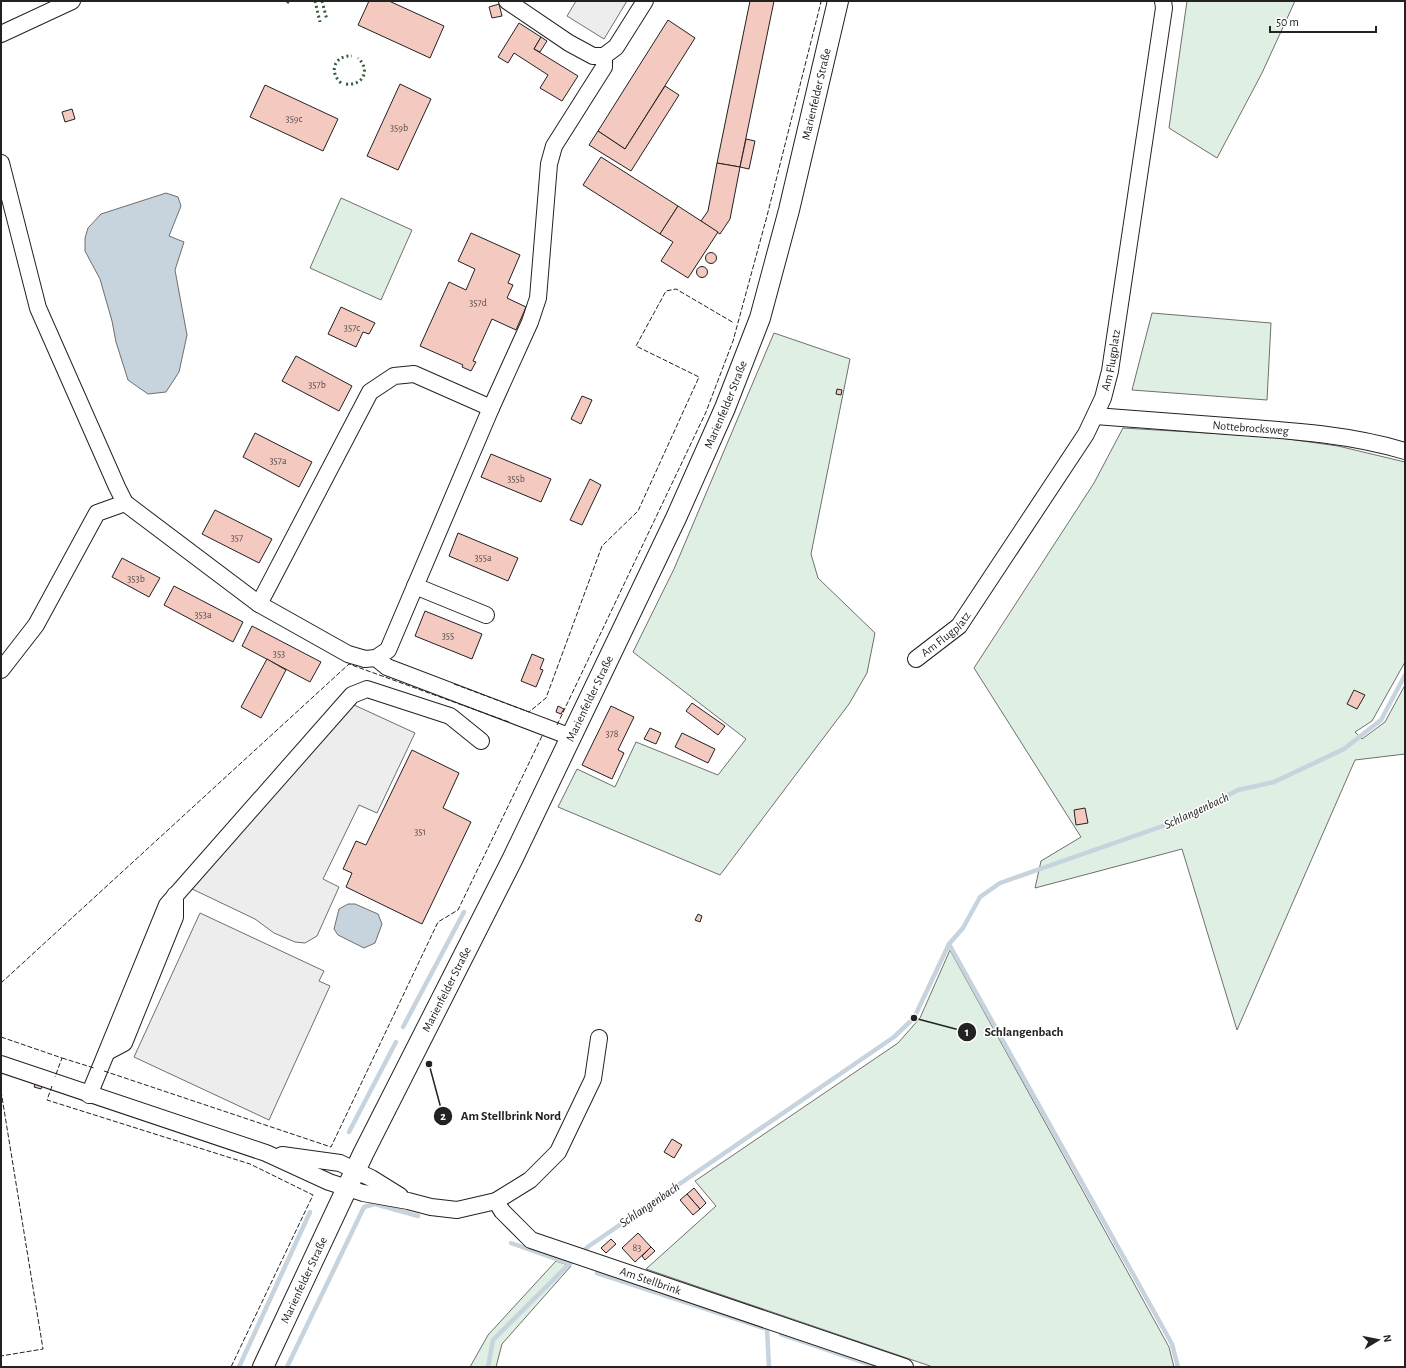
<svg xmlns="http://www.w3.org/2000/svg" width="1406" height="1368" font-family="'Alegreya Sans',sans-serif">
<style>
.green{fill:#e0efe3;stroke:#6f6f6f}
.parking{fill:#ededed;stroke:#6f6f6f}
.water{fill:#c7d3dd;stroke:#6f6f6f}
.lines{fill:none;stroke-linecap:round;stroke-linejoin:round}
.stream{stroke:#c7d3dd;stroke-width:4.5}
.building{fill:#f3c9c0;stroke:#222}
.minor-casing{stroke:#222;stroke-width:18}
.major-casing{stroke:#222;stroke-width:22}
.minor{stroke:#fff;stroke-width:16}
.major{stroke:#fff;stroke-width:20}
.hedge{stroke:#2f5e38;stroke-width:3;stroke-dasharray:2 3;stroke-linecap:butt}
.fence{stroke:#222;stroke-width:1;stroke-dasharray:5 2;stroke-linecap:butt}
.labels{text-anchor:middle;stroke-width:3;stroke-linejoin:round;paint-order:stroke}
.number-label{font-size:10px;fill:#564c4a}
.street-label{font-size:12px;fill:#222;stroke:#fff}
.water-label{font-size:13px;font-style:italic;fill:#222;stroke:#fff}
.leader{fill:none;stroke:#222;stroke-width:1.5}
.callout-dot{fill:#222;stroke:#fff;stroke-width:1.5}
.mark-label{font-size:12px;text-anchor:middle;font-weight:bold;fill:#fff}
.callout-label{font-size:13px;text-anchor:middle;font-weight:bold;fill:#222;stroke:#fff;stroke-width:3;stroke-linejoin:round;paint-order:stroke}
</style>
<rect width="100%" height="100%" fill="#fff"/>
<g class="green">
<path d="M1187 1H1295L1262 73 1217 158 1169 128Z"/>
<path d="M341 198 412 230 381 300 310 268Z"/>
<path d="M1152 313 1271 323 1267 400 1132 390Z"/>
<path d="M774 333 850 359 811 554 818 578 875 633 867 673 849 704 720 875 558 807 577 769 615 787 636 742 718 775 746 739 633 652 674 569Z"/>
<path d="M1123 428 1274 437 1338 446 1405 462V662L1372 721 1355 732 1362 739 1385 722 1405 685V754L1355 760 1237 1030 1182 849 1035 888 1041 861 1081 837 974 668 1094 483Z"/>
<path d="M950 950 1169 1347 1174 1367H933L646 1269 716 1206 695 1181 898 1043 920 1018Z"/>
<path d="M556 1261 571 1266 502 1344 496 1367H470L488 1335Z"/>
</g>
<g class="parking">
<path d="M576 1H627L604 39 567 16Z"/>
<path d="M352 704 415 733 377 813 359 805 323 879 339 887 317 936 305 943 295 942 274 933 255 919 190 888Z"/>
<path d="M200 913 324 971 319 981 330 986 269 1120 134 1057Z"/>
</g>
<g class="water">
<path d="M166 193 178 197 181 206 169 236 184 242 175 270 187 335 179 372 166 392 148 394 128 380 116 342 112 321 100 279 85 251V238L88 228 101 214Z"/>
<path d="M348 904H355L378 914 382 924 375 943 364 948 338 935 334 929 339 909Z"/>
</g>
<g class="lines">
<g class="stream">
<path d="M949 944 1172 1344 1178 1367"/>
<path d="M403 1027 464 912"/>
<path d="M349 1132 396 1042"/>
<path d="M511 1243 570 1264"/>
<path d="M581 1253 589 1246 894 1037 914 1018 949 944 963 928 980 897 1000 883 1180 820 1238 790 1274 782 1344 749 1381 720 1405 675"/>
<path d="M597 1273 767 1329 769 1367"/>
<path d="M781 1334 877 1367"/>
<path d="M239 1367 310 1212"/>
<path d="M287 1367 364 1207 375 1204 418 1216"/>
<path d="M488 1367 493 1340 574 1259"/>
</g>
</g>
<g class="building">
<path d="M369 1H389L444 26 430 58 358 25Z"/>
<path d="M750 1H774L740 167 717 163Z"/>
<path d="M499 4 502 16 492 18 489 7Z"/>
<path d="M668 20 695 38 625 149 598 131Z"/>
<path d="M519 23 541 37 534 49 578 76 562 101 540 88 548 75 514 53 508 63 498 57Z"/>
<path d="M541 37 547 41 540 52 534 49Z"/>
<path d="M400 84 431 99 398 170 367 156Z"/>
<path d="M265 85 338 119 323 151 250 117Z"/>
<path d="M665 86 679 95 631 171 589 145 598 131 625 149Z"/>
<path d="M72 109 75 119 65 122 62 112Z"/>
<path d="M746 139 755 141 749 169 740 167Z"/>
<path d="M601 157 678 206 660 234 583 185Z"/>
<path d="M717 163 740 167 730 219 720 234 701 221 708 211Z"/>
<path d="M678 206 718 232 688 278 661 261 673 242 660 234Z"/>
<path d="M471 233 520 255 508 283 513 285 507 298 526 307 516 330 492 319 473 361 476 362 471 371 462 367 463 365 420 346 449 282 466 290 475 269 458 261Z"/>
<circle cx="711" cy="258" r="5.5"/>
<circle cx="702" cy="272" r="5.5"/>
<path d="M341 307 375 323 369 334 363 332 356 347 328 334Z"/>
<path d="M296 356 352 386 339 411 282 381Z"/>
<path d="M837 389 842 390 841 395 836 394Z"/>
<path d="M582 396 592 400 581 424 571 419Z"/>
<path d="M255 433 312 462 299 487 243 457Z"/>
<path d="M491 454 551 479 541 502 481 477Z"/>
<path d="M590 479 601 485 582 525 570 520Z"/>
<path d="M215 510 272 539 259 563 202 534Z"/>
<path d="M458 533 518 558 508 581 449 556Z"/>
<path d="M122 558 160 578 149 597 112 577Z"/>
<path d="M174 586 243 622 233 642 164 605Z"/>
<path d="M425 611 482 634 472 659 415 636Z"/>
<path d="M252 626 321 662 310 682 242 646Z"/>
<path d="M532 654 544 659 540 669 543 670 536 687 521 681Z"/>
<path d="M267 659 286 670 261 718 241 707Z"/>
<path d="M1354 690 1365 695 1357 709 1347 704Z"/>
<path d="M692 703 725 726 718 735 686 711Z"/>
<path d="M558 706 564 709 561 714 556 712Z"/>
<path d="M611 706 634 717 618 750 624 753 612 779 582 765Z"/>
<path d="M650 728 661 733 656 744 644 739Z"/>
<path d="M682 733 715 749 708 763 675 747Z"/>
<path d="M412 750 459 773 443 808 471 822 422 924 346 887 352 873 343 869 356 841 366 845Z"/>
<path d="M1085 808 1088 823 1076 825 1074 810Z"/>
<path d="M698 914 702 916 700 922 695 920Z"/>
<path d="M36 1082 43 1085 41 1089 34 1087Z"/>
<path d="M672 1139 682 1145 674 1158 664 1152Z"/>
<path d="M694 1188 706 1203 700 1209 687 1194Z"/>
<path d="M687 1194 700 1209 693 1215 680 1200Z"/>
<path d="M638 1233 651 1247 635 1262 622 1248Z"/>
<path d="M611 1239 616 1244 606 1253 601 1248Z"/>
<path d="M651 1247 655 1251 645 1260 642 1256Z"/>
</g>
<g class="lines">
<g class="minor-casing">
<g id="minor">
<path d="M507 1 569 43 593 56H604L616 47 645 1"/>
<path d="M1 34 72 1"/>
<path d="M1 163 38 308 117 487 125 503 259 604 348 654 365 659 376 658 388 650 491 408 530 322 538 298 549 164 554 146 604 67V56"/>
<path id="s1" d="M1095 416C1143 420 1192 423 1240 427 1296 431 1352 435 1405 451"/>
<path d="M415 586 486 615"/>
<path d="M259 604 370 392 394 376 414 374 491 408"/>
<path d="M376 658 387 667 571 737"/>
<path id="s2" d="M916 659 959 626 1086 434 1103 398 1110 371 1164 8 1163 1"/>
<path d="M1 670 36 625 97 513 125 503"/>
<path d="M107 1052 124 1043 175 917V895"/>
<path d="M1 1064 266 1153 329 1182 363 1193 408 1201 431 1207 457 1210 496 1201 530 1180 558 1152 593 1079 599 1038"/>
<path d="M89 1095 167 905 352 695 367 689 450 716 481 741"/>
<path d="M282 1155 340 1163 371 1178 400 1196"/>
<path id="s3" d="M496 1201 502 1211 531 1240 905 1367"/>
</g>
</g>
<g class="major-casing">
<g id="major">
<path id="s4" d="M263 1367 363 1154 512 860 676 518 725 408 760 318 789 210 838 1"/>
</g>
</g>
<use href="#minor" class="minor"/>
<use href="#major" class="major"/>
<g class="hedge">
<path d="M315 1 320 22"/>
<path d="M322 1 327 20"/>
<path d="M287 3 289 1"/>
<path d="M341 83C328 71 335 55 352 56"/>
<path d="M346 84C363 86 371 70 358 58"/>
</g>
<g class="fence">
<path d="M454 684 529 712 546 698 602 546 638 511 699 377 636 346 666 291 676 289 734 323"/>
<path d="M557 725 706 412 733 341 767 216 821 2 819 1"/>
<path d="M1 983 349 664 509 722"/>
<path d="M1 1037 62 1058 55 1077"/>
<path d="M62 1058 94 1068"/>
<path d="M104 1071 331 1147 438 922 458 910 543 734"/>
<path d="M52 1086 47 1100 250 1164 313 1195 231 1367"/>
<path d="M1 1091 43 1349 1 1356"/>
</g>
</g>
<g class="labels">
<g class="number-label">
<text x="294" y="122">359c</text>
<text x="399" y="131">359b</text>
<text x="478" y="306">357d</text>
<text x="352" y="331">357c</text>
<text x="317" y="388">357b</text>
<text x="278" y="464">357a</text>
<text x="516" y="482">355b</text>
<text x="237" y="541">357</text>
<text x="483" y="561">355a</text>
<text x="136" y="582">353b</text>
<text x="203" y="618">353a</text>
<text x="448" y="639">355</text>
<text x="279" y="657">353</text>
<text x="612" y="737">378</text>
<text x="420" y="835">351</text>
<text x="637" y="1251">83</text>
</g>
<g class="street-label">
<text dy="4" stroke="none"><textPath href="#s4" startOffset="1392">Marienfelder Straße</textPath></text>
<text dy="4" stroke="none"><textPath href="#s2" startOffset="363">Am Flugplatz</textPath></text>
<text dy="4" stroke="none"><textPath href="#s4" startOffset="1068">Marienfelder Straße</textPath></text>
<text dy="4" stroke="none"><textPath href="#s1" startOffset="156">Nottebrocksweg</textPath></text>
<text dy="4" stroke="none"><textPath href="#s2" startOffset="39">Am Flugplatz</textPath></text>
<text dy="4" stroke="none"><textPath href="#s4" startOffset="744">Marienfelder Straße</textPath></text>
<text dy="4" stroke="none"><textPath href="#s4" startOffset="420">Marienfelder Straße</textPath></text>
<text dy="4" stroke="none"><textPath href="#s4" startOffset="96">Marienfelder Straße</textPath></text>
<text dy="4" stroke="none"><textPath href="#s3" startOffset="179">Am Stellbrink</textPath></text>
</g>
<g class="water-label">
<text transform="translate(1196 810) rotate(-25)" y="5">Schlangenbach</text>
<text transform="translate(649 1204) rotate(-34)" y="5">Schlangenbach</text>
</g>
</g>
<path class="leader" d="M914 1018L967 1032M429 1064L443 1116"/>
<g class="callout-dot">
<circle cx="914" cy="1018" r="4"/>
<circle cx="429" cy="1064" r="4"/>
<circle cx="967" cy="1032" r="10"/>
<circle cx="443" cy="1116" r="10"/>
</g>
<g class="mark-label">
<text x="967" y="1036">1</text>
<text x="443" y="1120">2</text>
</g>
<g class="callout-label">
<text x="1024" y="1036">Schlangenbach</text>
<text x="511" y="1120">Am Stellbrink Nord</text>
</g>
<rect width="1406" height="1368" fill="none" stroke="#222222" stroke-width="4"/>
<g transform="translate(1378 1340) rotate(80)" stroke="#ffffff" stroke-width="3" paint-order="stroke">
<path d="M0-3L7 15L0 10L-7 15Z" fill="#222222"/>
<text y="-6" font-size="11" font-weight="bold" text-anchor="middle" fill="#222222">N</text>
</g>
<path d="M1270 26v6h106v-6" fill="none" stroke="#222222" stroke-width="2"/>
<text x="1276" y="26" font-size="12" fill="#222222" stroke="#ffffff" stroke-width="3" paint-order="stroke">50 m</text>
</svg>
